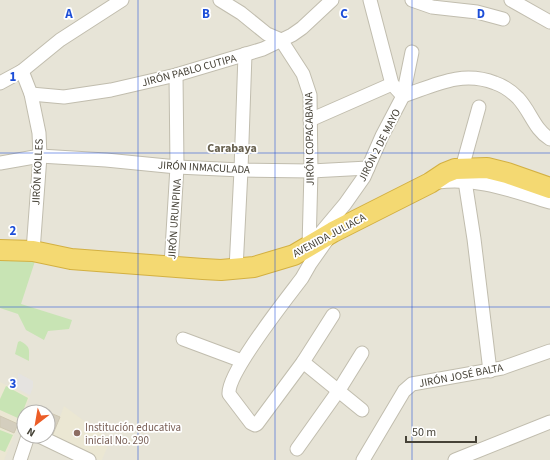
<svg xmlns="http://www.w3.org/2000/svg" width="550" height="460" font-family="'Source Sans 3',sans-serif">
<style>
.residential{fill:#e7e4d7;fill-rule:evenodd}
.education{fill:#ebe7d3}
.green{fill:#c8e4b4}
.parking{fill:#e5e3e0}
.building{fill:#d4cebe;stroke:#cec7b2}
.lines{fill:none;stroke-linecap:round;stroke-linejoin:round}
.minor-casing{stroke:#c1bdae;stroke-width:15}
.highway-casing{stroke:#d3b042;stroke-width:22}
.minor{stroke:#fff;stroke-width:13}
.highway{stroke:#f4d972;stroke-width:20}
.grid{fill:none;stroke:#1d4ed8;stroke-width:1;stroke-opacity:0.55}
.education-dot{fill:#8d6e63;stroke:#fff;stroke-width:1.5}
.labels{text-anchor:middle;stroke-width:3.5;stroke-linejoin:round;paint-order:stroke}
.street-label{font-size:11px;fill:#464237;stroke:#fff}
.education-label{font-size:11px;fill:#785e54;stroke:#fff;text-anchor:start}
.neighbourhood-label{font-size:12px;font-weight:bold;fill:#68614f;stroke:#fff}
.grid-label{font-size:13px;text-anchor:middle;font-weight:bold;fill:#1d4ed8;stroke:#fff;stroke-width:3.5;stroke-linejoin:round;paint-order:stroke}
</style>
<rect width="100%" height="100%" fill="#f3f1e8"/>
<path class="residential" d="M0 0H550V460H0ZM24 412H48V436H24Z"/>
<g class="education">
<path d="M0 382 30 397 4 460H0Z"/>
<path d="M64 406 110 440 102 460H99L52 438Z"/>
</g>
<g class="green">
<path d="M0 252 37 255 21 304 72 320 69 329 48 331 44 340 26 330 18 314 0 308Z"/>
<path d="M20 341C31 347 29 349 29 361L15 354 18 342Z"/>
<path d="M6 386 28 398 20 419 0 410V399Z"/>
<path d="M0 430 13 435 5 452 0 450Z"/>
</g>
<path class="parking" d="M18 373 33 381V387L30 395 14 387 18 379Z"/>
<g class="building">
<path d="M48 412 60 417 53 434 48 431Z"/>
<path d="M0 416 18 424 14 433 0 427Z"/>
</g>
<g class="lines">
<g class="minor-casing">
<g id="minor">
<path d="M220 0 241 13 267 34 281 40 303 74 310 95 311 171 309 247"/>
<path d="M370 0 392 84 403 96C435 85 462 70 495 83 504 86 512 92 518 98 531 112 534 129 550 139"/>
<path d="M412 0 432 7 477 12 503 19"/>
<path d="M511 0 550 22"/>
<path d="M22 71 31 94 39 133 40 156 33 251"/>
<path d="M0 83 22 71 60 40 122 0"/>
<path d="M31 94 64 97 111 90 176 75 263 49 292 35 302 28 332 0"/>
<path d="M310 120 392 84"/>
<path d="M0 163 40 156 106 160 177 167 241 170 311 171 368 168"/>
<path d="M462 168 479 107"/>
<path d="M465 181 474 239 490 371"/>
<path d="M438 182C478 177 512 191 550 202"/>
<path d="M319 235 345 204 364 177 382 136 403 96 412 52"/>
<path d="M329 237 310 264 302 278C287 298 227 373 229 394L251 423 255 425 257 424 303 362 333 315"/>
<path d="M171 266 177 167 176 75"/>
<path d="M236 269 241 170 245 54"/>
<path d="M183 339 242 361"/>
<path d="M303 362 362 410"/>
<path d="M39 436 89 460"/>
<path d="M297 449 339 390 362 353"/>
<path d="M20 460 28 436"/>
<path d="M363 460 404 391 412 384 502 368 550 351"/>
<path d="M455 460 550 422"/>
</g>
</g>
<g class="highway-casing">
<path id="highway" d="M0 250 33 251 71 259 203 269 221 270 254 267 294 255 333 232 430 183 445 173 455 169 487 168 507 173 550 188"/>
</g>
<use href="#minor" class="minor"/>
<use href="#highway" class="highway"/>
</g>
<path class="grid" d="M138 0V460M275 0V460M412 0V460M0 153H550M0 307H550"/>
<circle class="education-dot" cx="77" cy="433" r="4"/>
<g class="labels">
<g class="street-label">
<text transform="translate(189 70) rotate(-15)" y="4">JIRÓN PABLO CUTIPA</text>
<text transform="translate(309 139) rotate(-91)" y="4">JIRÓN COPACABANA</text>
<text transform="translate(379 145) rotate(-63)" y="4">JIRÓN 2 DE MAYO</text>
<text transform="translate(204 167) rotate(3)" y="4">JIRÓN INMACULADA</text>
<text transform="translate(37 172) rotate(-87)" y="4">JIRÓN KOLLES</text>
<text transform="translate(174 219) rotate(-86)" y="4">JIRÓN URUNPINA</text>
<text transform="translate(329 235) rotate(-28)" y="4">AVENIDA JULIACA</text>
<text transform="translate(461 375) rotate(-11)" y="4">JIRÓN JOSÉ BALTA</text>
</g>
<g class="education-label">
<text x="85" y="431">Institución educativa<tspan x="85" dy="13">inicial No. 290</tspan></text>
</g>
<g class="neighbourhood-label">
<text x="232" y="152">Carabaya</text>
</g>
</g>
<g class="grid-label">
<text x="69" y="18">A</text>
<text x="206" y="18">B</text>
<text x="344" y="18">C</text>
<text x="481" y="18">D</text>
<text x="13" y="81">1</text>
<text x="13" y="235">2</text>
<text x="13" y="388">3</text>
</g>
<g transform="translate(36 424) rotate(211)"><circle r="19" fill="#ffffff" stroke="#b5b3af"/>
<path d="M0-3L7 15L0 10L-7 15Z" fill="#ec5d27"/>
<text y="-6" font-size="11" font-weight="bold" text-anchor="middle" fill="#464237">N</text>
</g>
<path d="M406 436v6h70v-6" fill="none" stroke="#464237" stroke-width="2"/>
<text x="412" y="436" font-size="12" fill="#464237" stroke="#ffffff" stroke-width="3" paint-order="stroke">50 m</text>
</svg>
